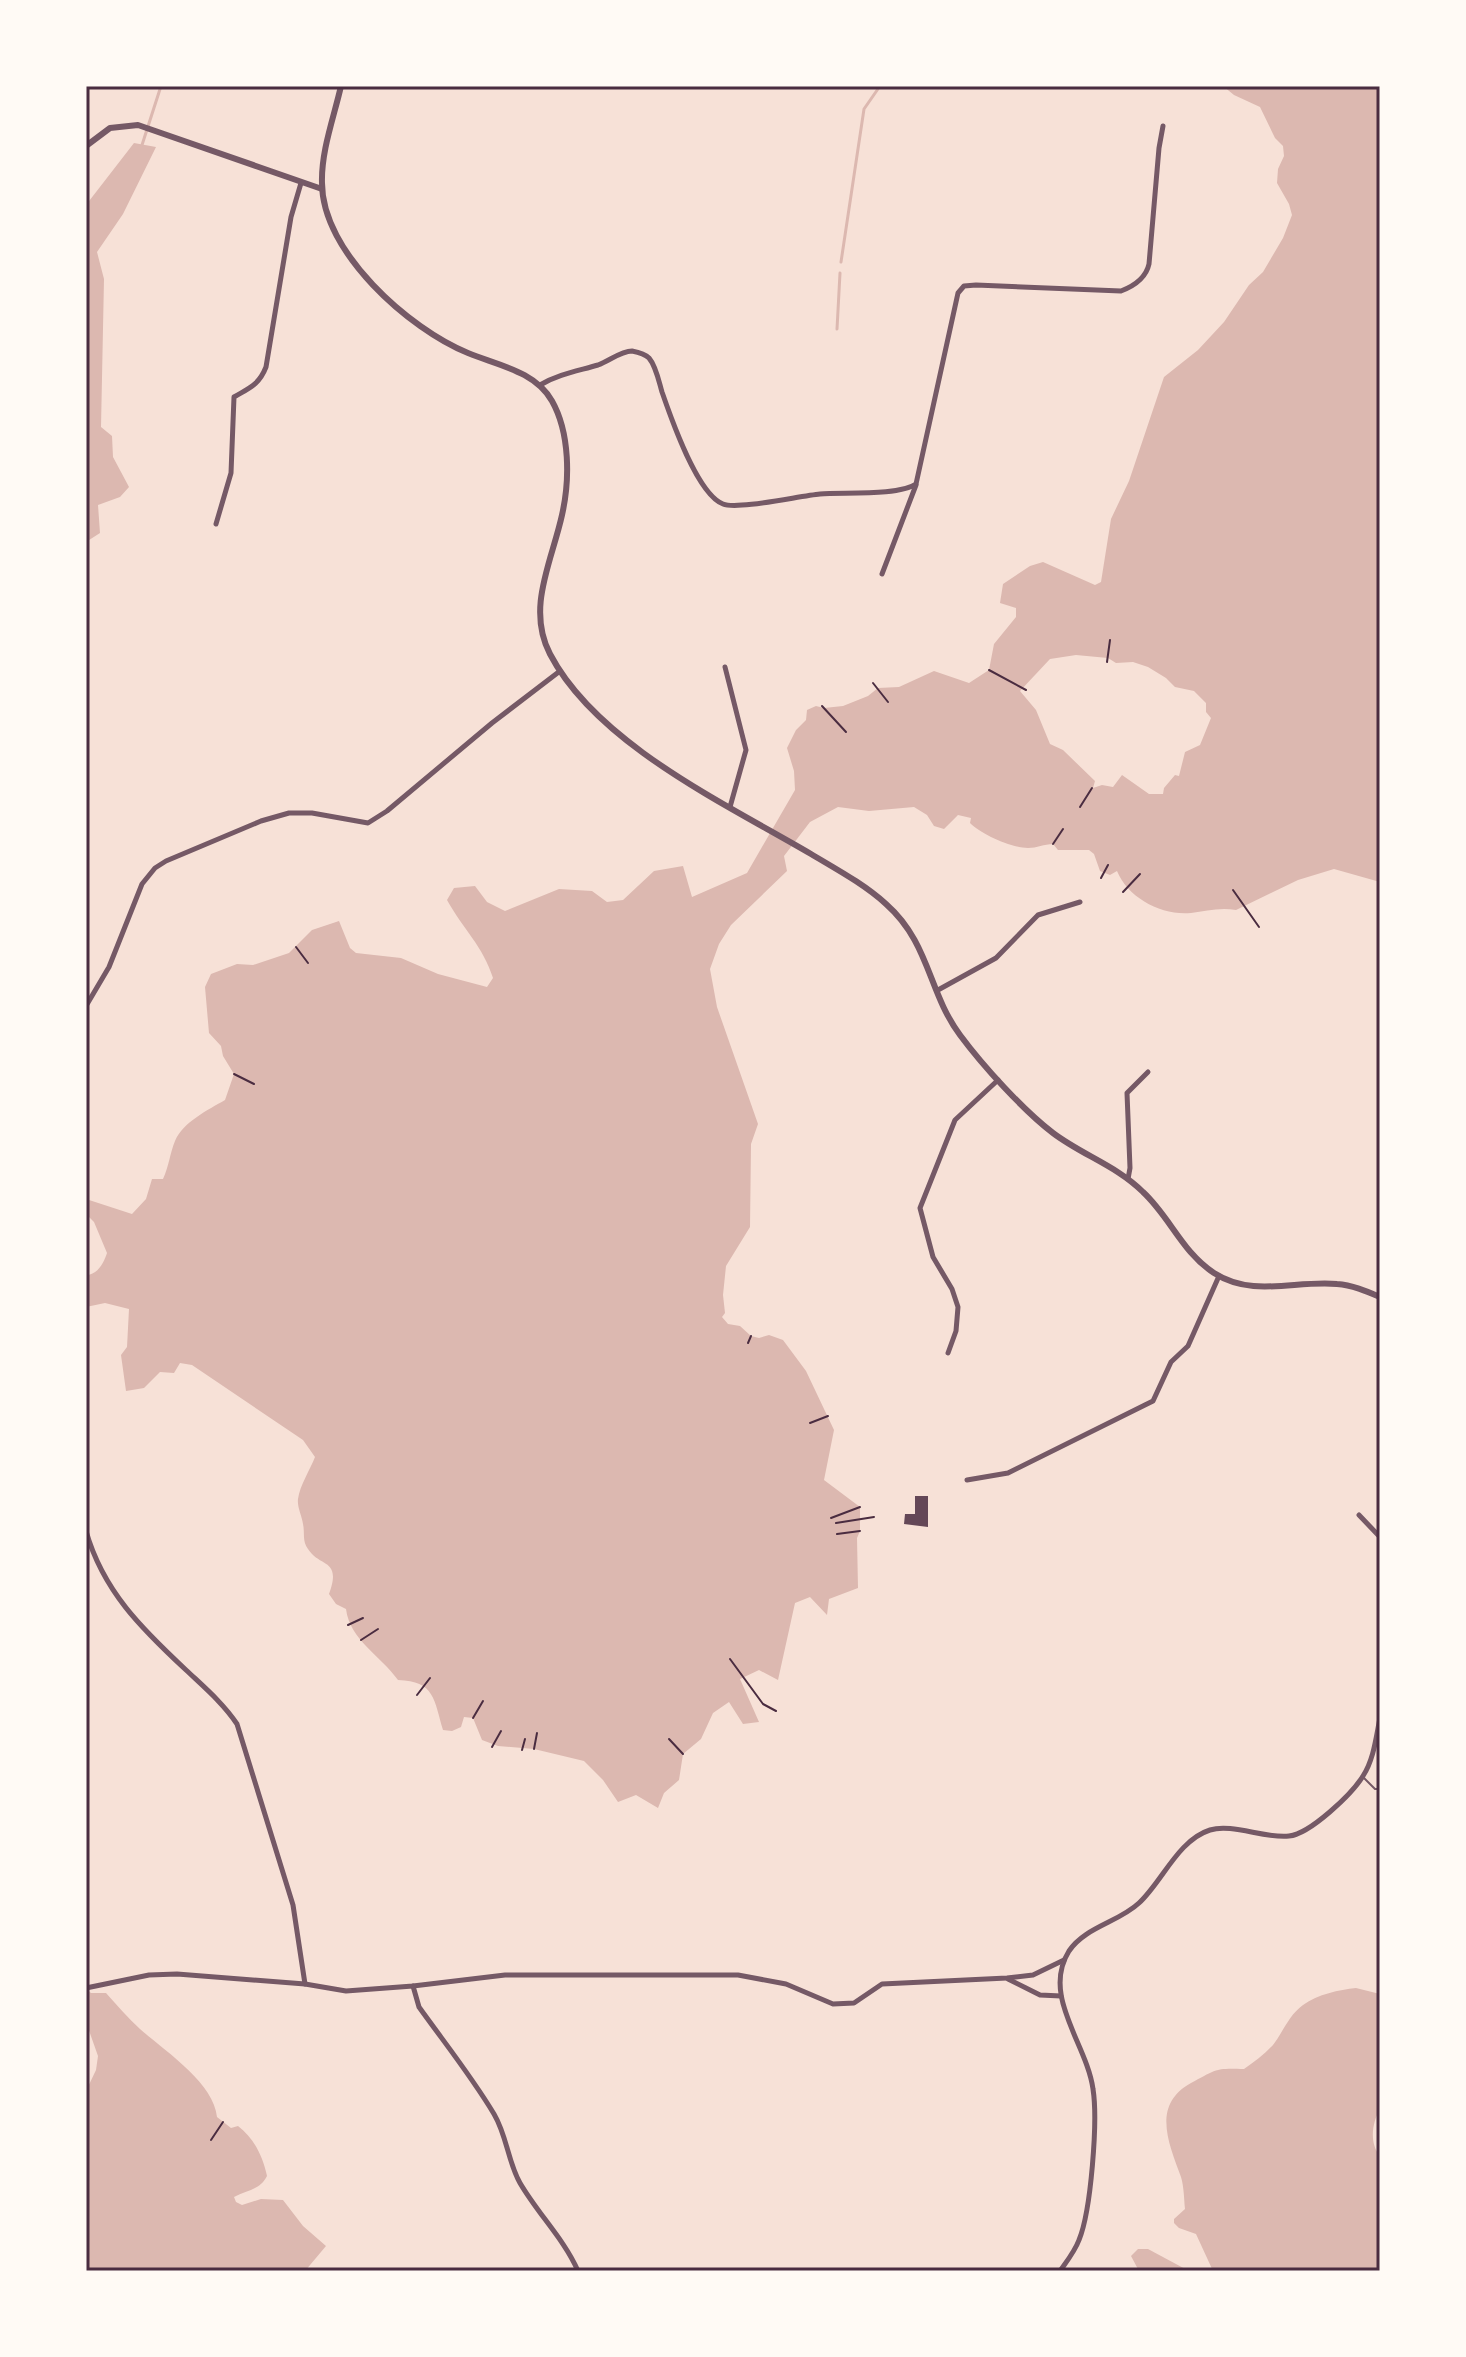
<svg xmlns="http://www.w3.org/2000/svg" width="1466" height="2357" font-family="Spectral,serif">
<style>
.water{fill:#dcb8b0;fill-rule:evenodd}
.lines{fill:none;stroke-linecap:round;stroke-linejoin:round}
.stream{stroke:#dcb8b0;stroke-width:3}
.building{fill:#644757}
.path{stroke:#4a2c40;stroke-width:2}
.service{stroke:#755966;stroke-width:2}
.minor{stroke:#755966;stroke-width:5}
.tertiary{stroke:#755966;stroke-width:6}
.neatline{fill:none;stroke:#4a2c40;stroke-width:3}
</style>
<rect width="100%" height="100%" fill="#f7e1d7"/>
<g class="water">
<path d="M1223 86H1380V882L1334 869 1298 880 1236 910C1220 907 1206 911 1191 913 1162 916 1128 898 1117 871L1110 875 1100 871 1094 854 1089 850H1058L1053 844C1044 844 1037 848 1028 848 1011 848 981 834 970 823L971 818 958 815 944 829 934 826 927 815 914 807 869 811 838 807 810 822 784 856 787 871 731 925 719 944 710 969 717 1007 758 1124 751 1144 750 1227 726 1266 723 1295 725 1313 722 1317 728 1324 740 1326 751 1336 759 1338 769 1335 783 1340 806 1371 834 1430 824 1480 860 1507V1531L857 1538 858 1588 829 1599 827 1615 810 1597 795 1603 778 1680 759 1670 740 1679 759 1722 743 1724 729 1702 713 1713 701 1739 683 1754 679 1780 664 1793 658 1808 636 1795 618 1802 603 1780 584 1761 534 1749 498 1746 482 1740 473 1718 464 1717 461 1727 452 1731 443 1730C434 1700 435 1681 398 1680 380 1655 350 1640 346 1609L336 1604 329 1594C342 1558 320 1568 308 1549 302 1541 305 1533 303 1524 302 1516 297 1507 298 1499 300 1485 310 1470 315 1457L303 1440 192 1365 180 1363 174 1373 160 1372 144 1388 126 1391 121 1355 127 1347 129 1309 105 1303 86 1307V1275C98 1275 104 1262 107 1253L94 1222 86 1214V1199L132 1214 146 1199 152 1179H163C169 1166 170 1153 175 1141 183 1122 208 1110 225 1100L234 1074 223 1056 221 1046 209 1033 205 987 211 974 237 964 253 965 289 953 312 930 339 921 350 948 356 953 401 958 438 974 487 987 493 978C483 946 463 929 447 900L454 888 475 886 487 902 505 911 559 889 592 891 607 902 623 900 654 871 683 866 692 897 747 873 795 790 794 771 787 748 796 730 806 720 807 710 816 706 824 708 843 706 868 696 878 688 899 687 934 671 969 683 989 670 994 644 1016 617V608L1000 603 1003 584 1030 566 1043 562 1095 585 1101 582 1111 519 1129 481 1164 377 1198 350 1224 322 1249 285 1263 272 1283 238 1292 215 1289 204 1277 183 1278 169 1284 156 1283 146 1275 138 1260 107 1234 95ZM1076 655 1108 658 1116 663 1133 662 1148 667 1166 678 1175 687 1194 691 1206 703V712L1211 718 1200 745 1185 752 1179 776 1175 775 1164 788 1163 794H1149L1122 775 1113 787 1102 785 1093 788 1095 781 1063 750 1050 744 1036 710 1020 691 1050 659Z"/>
<path d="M134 143 156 147 123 214 97 252 104 279 101 427 112 436 113 457 129 487 120 497 98 505 100 533 86 542V205Z"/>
<path d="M1356 1988 1380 1994V2109C1372 2123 1369 2143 1380 2156V2271H1213L1196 2234 1179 2228 1174 2223V2219L1185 2209C1184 2199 1184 2187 1181 2177 1169 2144 1151 2105 1191 2083 1217 2069 1215 2068 1244 2069 1254 2062 1265 2054 1273 2045 1283 2032 1289 2015 1303 2005 1318 1994 1339 1990 1356 1988Z"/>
<path d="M86 1989 91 1993H106C117 2005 128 2018 140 2029 165 2051 214 2083 217 2117L231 2128 238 2126C254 2138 263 2157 267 2176 260 2190 247 2190 234 2197L236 2202 242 2205 261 2199 283 2200 303 2226 326 2246 305 2271H86V2091L96 2070 98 2056 86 2022Z"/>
<path d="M1138 2249H1148L1189 2271H1139L1131 2256Z"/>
</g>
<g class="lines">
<g class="stream">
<path d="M142 145 161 86"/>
<path d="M841 262 864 109 880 86"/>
<path d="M837 329 840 273"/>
</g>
</g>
<path class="building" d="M915 1496H928V1527L904 1524 905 1514H915Z"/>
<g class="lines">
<g class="path">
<path d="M1107 662 1110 640"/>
<path d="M989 670 1026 690"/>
<path d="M873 683 888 702"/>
<path d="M822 706 846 732"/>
<path d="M1080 807 1092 788"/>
<path d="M1053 844 1063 829"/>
<path d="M1101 878 1108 865"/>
<path d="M1233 890 1259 927"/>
<path d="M1123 892 1140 874"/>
<path d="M296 947 308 963"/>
<path d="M234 1074 254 1084"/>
<path d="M748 1343 751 1336"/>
<path d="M810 1423 828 1416"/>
<path d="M831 1518 860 1507"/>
<path d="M836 1523 874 1517"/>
<path d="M837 1534 860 1531"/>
<path d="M348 1625 363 1618"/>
<path d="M361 1640 378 1629"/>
<path d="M730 1659 763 1704 776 1711"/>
<path d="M417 1695 430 1678"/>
<path d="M473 1718 483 1701"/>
<path d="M669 1739 683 1754"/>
<path d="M492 1747 501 1731"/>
<path d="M534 1749 537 1733"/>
<path d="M522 1750 525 1739"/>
<path d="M211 2140 223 2122"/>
</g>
<path class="service" d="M1364 1778 1375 1789H1380"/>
<g class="minor">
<path d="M540 385C559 374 578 371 598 365 609 361 621 351 632 351 637 352 645 354 649 358 656 366 659 382 662 392 671 418 697 494 723 504 737 510 799 496 820 494 843 492 899 496 916 484L958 293 964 286 976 285 1121 291C1134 286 1146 278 1149 264L1159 148 1163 126"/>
<path d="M216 524 231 473 234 397C249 388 259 385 266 367L291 217 301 183"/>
<path d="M882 574 916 485"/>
<path d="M725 667 746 750 730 807"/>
<path d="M938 990 996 958 1038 915 1080 902"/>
<path d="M86 1006 109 967 142 884 155 868 166 861 261 821 289 813H312L368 823 387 811 492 723 560 671"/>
<path d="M1128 1179 1130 1168 1127 1093 1148 1072"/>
<path d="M948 1353 956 1331 958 1307 952 1289 933 1257 920 1208 955 1120 998 1080"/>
<path d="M967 1480 1008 1473 1153 1401 1171 1362 1188 1346 1219 1276"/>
<path d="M1359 1515 1380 1537"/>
<path d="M86 1531C103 1591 142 1629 186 1670 204 1687 223 1703 237 1724L293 1905 305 1984"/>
<path d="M1008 1979 1040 1995 1061 1996"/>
<path d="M413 1986 419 2007C444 2042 472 2077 494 2114 507 2136 508 2162 520 2183 538 2214 564 2239 578 2271"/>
<path d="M86 1988 149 1975 177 1974 305 1984 346 1991 413 1986 505 1975H738L786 1984 833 2004 854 2003 882 1984 1007 1978 1033 1975 1064 1960"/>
<path d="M1060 2271C1067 2261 1075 2251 1079 2240 1091 2211 1098 2121 1093 2089 1087 2044 1041 1996 1069 1951 1085 1927 1119 1922 1139 1903 1162 1882 1178 1840 1210 1830 1232 1823 1265 1839 1289 1836 1310 1834 1352 1794 1363 1776 1374 1759 1376 1737 1380 1718"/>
</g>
<g class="tertiary">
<path d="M341 86C334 117 321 151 322 183 322 252 409 329 468 353 497 365 535 371 552 401 570 433 570 480 562 515 552 561 526 608 550 654 597 744 726 804 811 854 836 869 864 884 886 904 930 943 928 992 960 1035 983 1066 1023 1110 1053 1133 1082 1155 1117 1166 1143 1192 1170 1217 1182 1252 1214 1273 1253 1298 1295 1280 1337 1284 1352 1285 1366 1291 1380 1297"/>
<path d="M86 146 110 128 138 125 322 189"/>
</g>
</g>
<rect width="1466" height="2357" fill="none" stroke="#fffaf5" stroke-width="176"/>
<rect x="88" y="88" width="1290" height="2181" class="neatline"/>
</svg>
